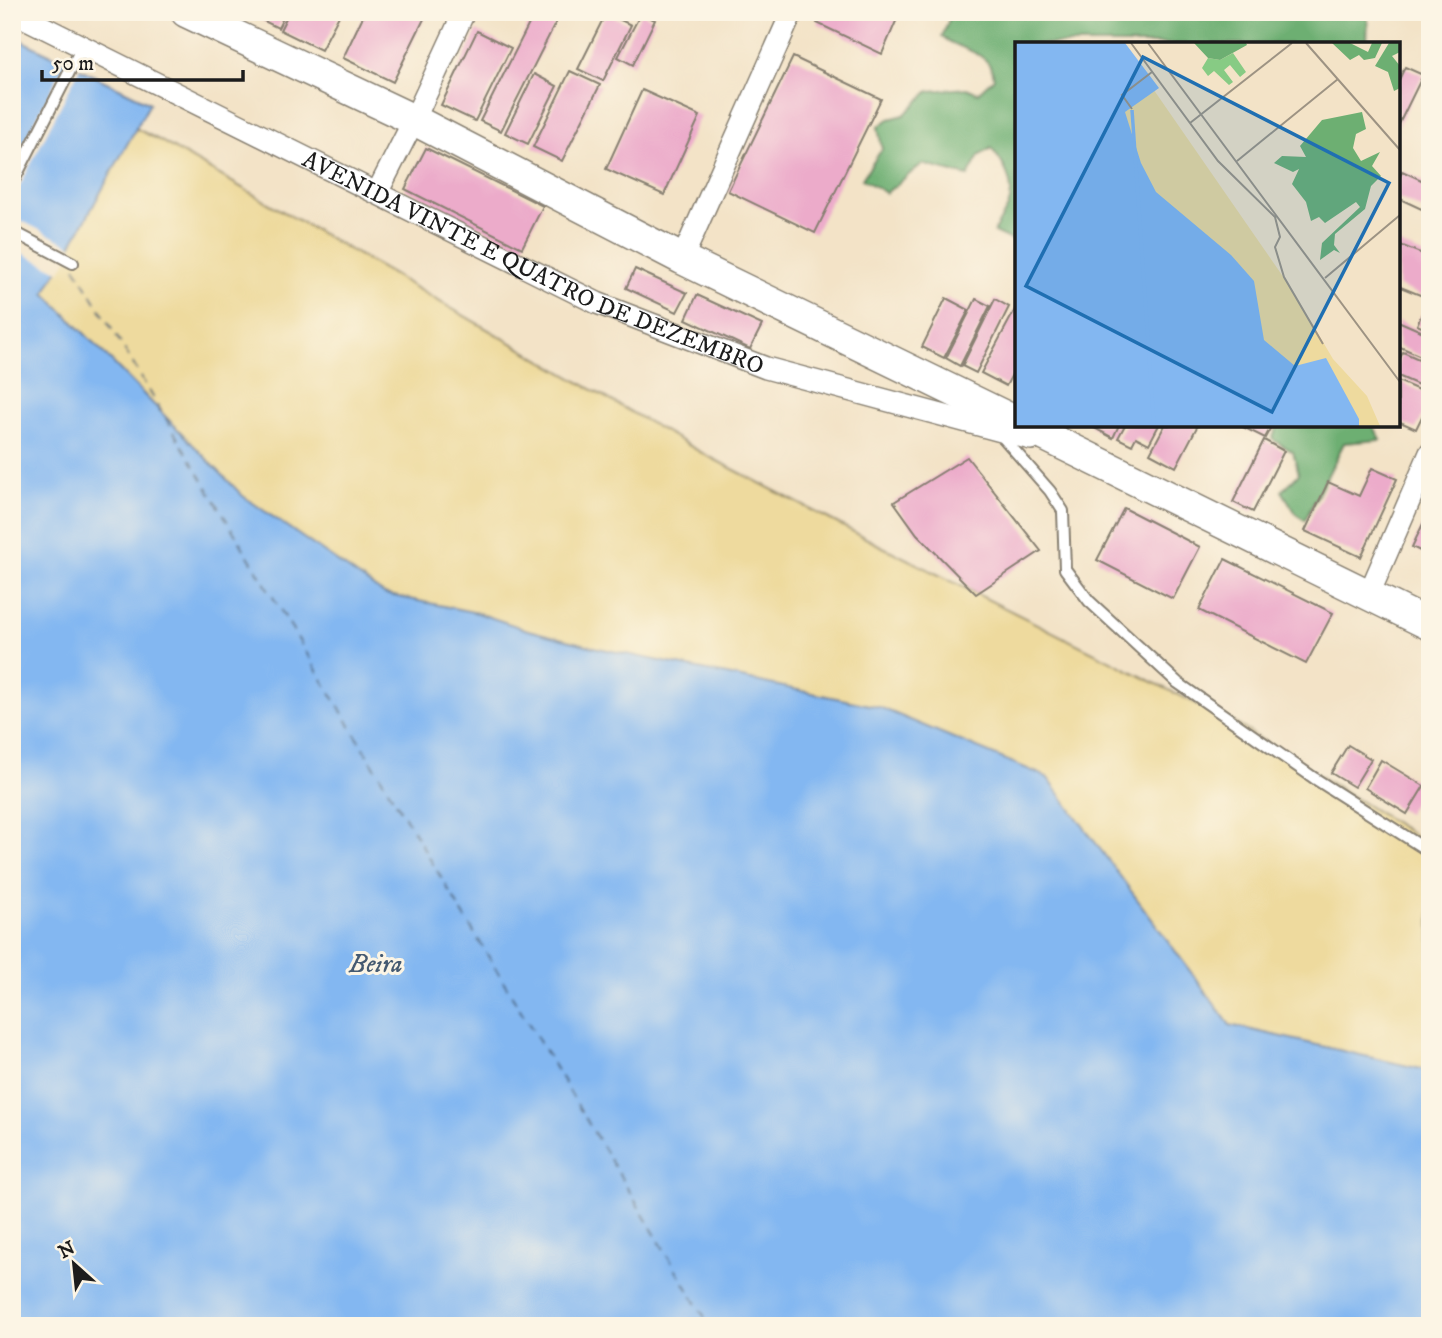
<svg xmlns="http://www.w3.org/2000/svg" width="1442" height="1338" font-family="'IM FELL DW Pica',serif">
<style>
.forest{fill:#6daf72;stroke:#446647;stroke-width:2}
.sand{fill:#eeda9e;stroke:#857b5d;stroke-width:2}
.water{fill:#83b7f1;stroke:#506a86;stroke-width:2}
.pier{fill:#f3e3c7}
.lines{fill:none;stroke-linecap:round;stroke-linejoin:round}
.ferry{stroke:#455a71;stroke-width:2;stroke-dasharray:9 7;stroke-linecap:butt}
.building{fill:#ecabca}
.lane-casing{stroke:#888072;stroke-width:14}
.street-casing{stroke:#888072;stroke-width:24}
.secondary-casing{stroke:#888072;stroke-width:33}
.lane{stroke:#fff;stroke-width:10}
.street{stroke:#fff;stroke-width:21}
.secondary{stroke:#fff;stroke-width:30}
.labels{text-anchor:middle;stroke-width:6;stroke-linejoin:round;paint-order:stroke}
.street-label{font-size:24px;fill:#1c1c1c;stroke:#fcf5e5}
.water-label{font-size:26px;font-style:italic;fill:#455a71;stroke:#fcf5e5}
.inset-river{fill:none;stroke:#83b7f1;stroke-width:3.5}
.inset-road{fill:none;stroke:#9d9383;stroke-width:2}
.view{fill:#1f6fb2;fill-opacity:0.15;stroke:#1f6fb2;stroke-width:3.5}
.inset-edge{fill:none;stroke:#1c1c1c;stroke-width:3.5}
</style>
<rect width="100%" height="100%" fill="#fcf5e5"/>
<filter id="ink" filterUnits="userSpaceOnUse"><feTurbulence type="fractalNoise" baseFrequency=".0143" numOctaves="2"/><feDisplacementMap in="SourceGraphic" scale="14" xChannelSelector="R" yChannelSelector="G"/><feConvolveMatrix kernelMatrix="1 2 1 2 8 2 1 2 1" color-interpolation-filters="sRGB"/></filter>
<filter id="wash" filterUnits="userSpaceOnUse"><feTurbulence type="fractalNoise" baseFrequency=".00686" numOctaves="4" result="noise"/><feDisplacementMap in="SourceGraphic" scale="28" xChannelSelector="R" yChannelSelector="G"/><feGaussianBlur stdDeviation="1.57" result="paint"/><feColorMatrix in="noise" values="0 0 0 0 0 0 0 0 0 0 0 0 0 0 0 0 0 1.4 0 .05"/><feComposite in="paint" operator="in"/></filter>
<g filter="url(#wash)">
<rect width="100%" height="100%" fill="#f3e3c7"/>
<g class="forest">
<path d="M952 12H1368L1367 44H1017V243L994 232C998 223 1004 215 1008 207 1017 186 1004 163 991 148L979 156 968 176 922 164 886 193 862 179 882 149 878 127 889 119 904 115 929 91 967 88 978 93 994 78C991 50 960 51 942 37Z"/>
<path d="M1278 425H1373L1381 440 1344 443 1305 520 1297 515 1282 491 1299 474 1293 452 1272 439Z"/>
</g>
<path class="sand" d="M89 105 159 140 704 454 877 544 1235 723 1430 845V1116L1205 1067 375 624 12 314Z"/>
<path class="water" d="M12 36 150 103 45 293 243 496 384 594 478 613 528 630 598 648 879 707 1047 777 1230 1025 1430 1071V1326H12Z"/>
<g class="pier">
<path d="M66 61 80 68 12 201V166Z"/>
<path d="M12 216 74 247 60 272 12 248Z"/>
</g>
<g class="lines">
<path class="ferry" d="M75 267 710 1326"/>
</g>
<g id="blocks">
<g class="building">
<path d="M256 12H286L278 28 254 16Z"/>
<path d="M289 12H341L321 50 280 30Z"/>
<path d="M365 12H415L425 17 393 82 343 58Z"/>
<path d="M535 12H561L501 131 480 121Z"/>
<path d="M822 12H900L882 54 817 23Z"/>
<path d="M606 13 631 25 603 81 578 69Z"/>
<path d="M641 13 655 20 633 65 618 57Z"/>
<path d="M477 31 511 48 475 121 441 105Z"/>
<path d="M793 57 881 99 815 233 728 191Z"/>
<path d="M1405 67 1423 75 1398 126V82Z"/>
<path d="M570 71 600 85 562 161 533 147Z"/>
<path d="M534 74 557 86 528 144 505 133Z"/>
<path d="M642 90 700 116 664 195 606 169Z"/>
<path d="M426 148 543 206 522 248 405 189Z"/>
<path d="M1402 171 1430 184V213L1398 198V181Z"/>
<path d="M1398 244 1430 257V299L1398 286Z"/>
<path d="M635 269 687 293 677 312 626 288Z"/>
<path d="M697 295 762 325 750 349 686 319Z"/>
<path d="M946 298 969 310 944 358 922 347Z"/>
<path d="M976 299 990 306 960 366 946 358Z"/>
<path d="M995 299 1009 307 976 373 962 366Z"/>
<path d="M1426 304 1430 306V331L1417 325Z"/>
<path d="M1017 306V365L1006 386 981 373Z"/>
<path d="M1398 321 1430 335V360L1398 346Z"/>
<path d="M1403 352 1430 364V390L1398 376V362Z"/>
<path d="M1398 381 1430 395V400L1416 429 1398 421Z"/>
<path d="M1089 425H1119L1113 438Z"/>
<path d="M1125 425H1159L1149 444 1136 437 1132 445 1118 438Z"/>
<path d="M1165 425H1198L1176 467 1150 453Z"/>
<path d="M1239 425H1272L1265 438Z"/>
<path d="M1264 440 1284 451 1253 512 1233 502Z"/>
<path d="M967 457 1041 551 976 594 917 534 894 502Z"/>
<path d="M1372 468 1397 479 1361 557 1305 531 1328 482 1359 496Z"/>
<path d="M1124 508 1200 547 1173 599 1097 560Z"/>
<path d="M1430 509V556L1412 547Z"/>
<path d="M1225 559 1333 613 1306 664 1199 610Z"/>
<path d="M1348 745 1371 759 1354 787 1331 773Z"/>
<path d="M1381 760 1424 786 1407 814 1365 788Z"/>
</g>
</g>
</g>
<g filter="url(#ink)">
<use href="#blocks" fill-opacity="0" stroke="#888072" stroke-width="2"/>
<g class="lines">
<g class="lane-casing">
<g id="lane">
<path d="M12 184 82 47"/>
<path d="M12 231 73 263"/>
<path d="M1000 434 1050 491 1063 511 1065 569 1089 601 1178 683 1314 778 1430 852"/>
</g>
</g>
<g class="street-casing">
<g id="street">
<path id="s1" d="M13 12 597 303 766 368 1031 439"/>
<path d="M377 193 414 120 464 12"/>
<path d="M682 259 792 12"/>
<path d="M1369 594 1430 453"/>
</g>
</g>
<g class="secondary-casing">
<g id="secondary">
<path d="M186 12 414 120 682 259 1017 422"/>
<path d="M1023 425 1430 625"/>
</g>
</g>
<use href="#lane" class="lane"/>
<use href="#street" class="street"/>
<use href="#secondary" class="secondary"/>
</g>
</g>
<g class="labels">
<g class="street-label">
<text dy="8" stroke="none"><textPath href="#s1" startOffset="578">AVENIDA VINTE E QUATRO DE DEZEMBRO</textPath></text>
</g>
<g class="water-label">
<text x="376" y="972">Beira</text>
</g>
</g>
<g transform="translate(1015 42)">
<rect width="385" height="385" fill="#f3e3c7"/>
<path d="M218 11 231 30 225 35 215 23 209 28 218 40 214 43 199 29 193 34 187 26 193 16 205 18Z" fill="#87cb84"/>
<path d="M179 1H231L232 3 205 18 193 16ZM317 1H335L353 10 357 1H367L360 16 349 18 344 13 335 18ZM374 1H385V10L377 14 385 24V46L379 49 373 30 360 24ZM347 70 351 87 341 92 338 106 346 119 365 110 357 124 366 134 356 144 350 167 320 192 319 203 325 211 319 208 305 218 307 201 345 165 341 160 310 181 304 175 296 179 291 160 277 142 284 127 278 130 259 121 267 114 291 115 285 104 307 78Z" fill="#6daf72"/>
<path d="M134 41 276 246 318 317 352 354 365 384H329L241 303 137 155 100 64Z" fill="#eeda9e"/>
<path d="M0 1H110L144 46 110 70 126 121 141 150 216 213 239 239 249 298 280 324 311 316 344 377V384H0Z" fill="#83b7f1"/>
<path class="inset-river" d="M117 68 139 384"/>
<path class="inset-road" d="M116 1 203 119 261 176M133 1 385 340M291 1 385 108M117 67 107 53 137 30M175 81 277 1M222 119 323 37M260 175 265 195 260 205 269 235 308 302M310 236 385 173"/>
<path class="view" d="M128 15 374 141 257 370 11 244Z"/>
<rect width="385" height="385" class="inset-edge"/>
</g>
<rect width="1442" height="1338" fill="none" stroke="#fcf5e5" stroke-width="42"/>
<g transform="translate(74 1264) rotate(333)" stroke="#fcf5e5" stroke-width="5" paint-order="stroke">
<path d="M0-5L12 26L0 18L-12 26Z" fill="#1c1c1c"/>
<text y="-10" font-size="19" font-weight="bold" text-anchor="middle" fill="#1c1c1c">N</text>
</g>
<path d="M42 70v10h201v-10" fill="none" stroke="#1c1c1c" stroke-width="3.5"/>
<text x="52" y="70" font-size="21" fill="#1c1c1c" stroke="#fcf5e5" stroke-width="5" paint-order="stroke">50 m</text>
</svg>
